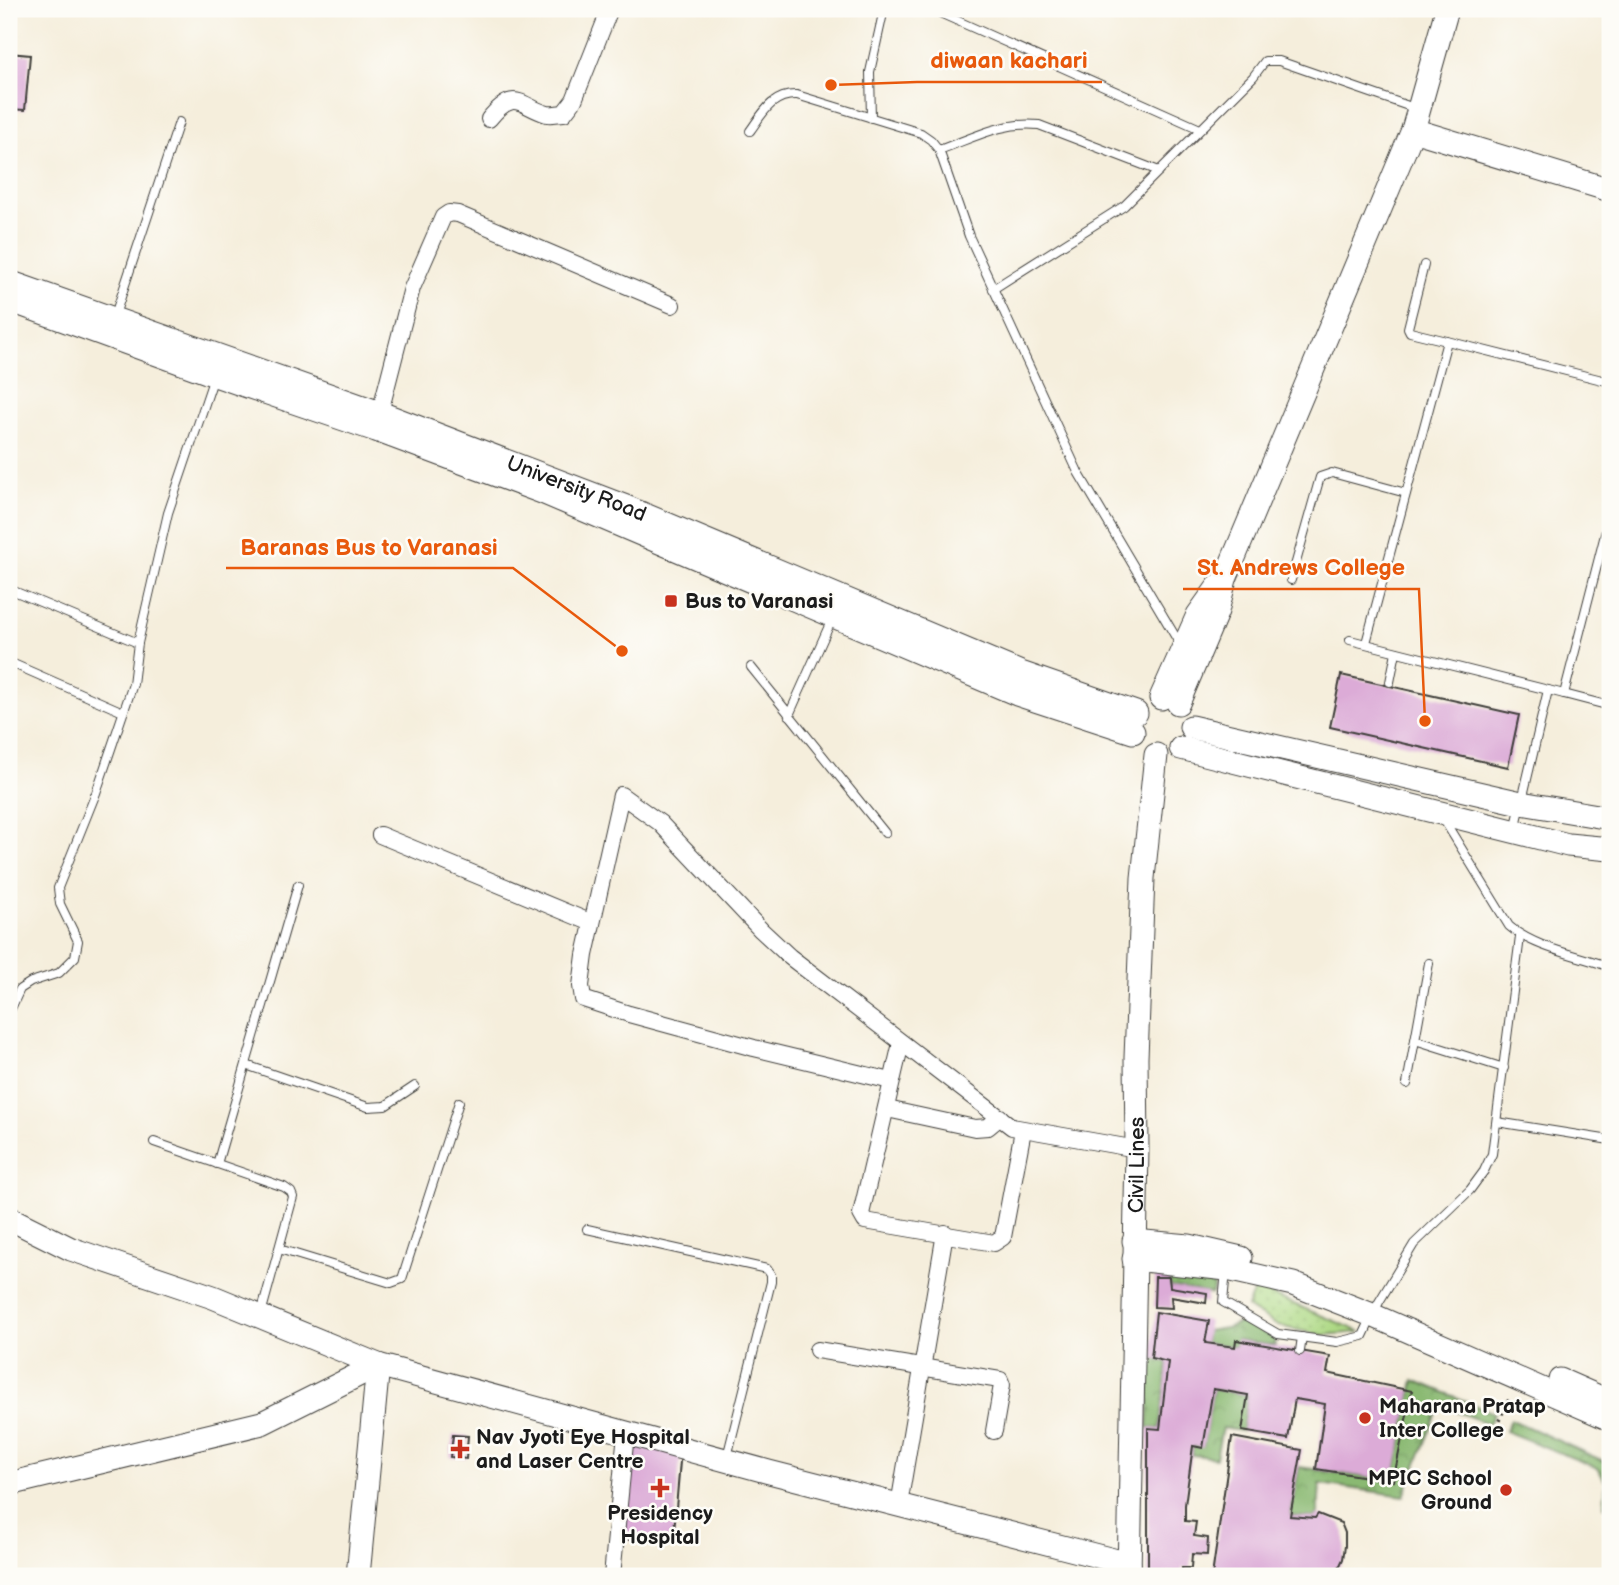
<svg xmlns="http://www.w3.org/2000/svg" width="1619" height="1585" font-family="'Balsamiq Sans',sans-serif">
<style>
.green{fill:url(#green-dots);stroke:#657a50;stroke-width:2}
.forest{fill:url(#forest-crowns);stroke:#536a47;stroke-width:2}
.building{fill:#dcabd7}
.lines{fill:none;stroke-linecap:round;stroke-linejoin:round}
.lane-casing{stroke:#3d3c39;stroke-width:10}
.street-casing{stroke:#3d3c39;stroke-width:18}
.secondary-casing{stroke:#3d3c39;stroke-width:25}
.path{stroke:#3d3c39;stroke-width:3.5;stroke-dasharray:2 5;stroke-linecap:butt}
.lane{stroke:#fff;stroke-width:8}
.street{stroke:#fff;stroke-width:16}
.secondary{stroke:#fff;stroke-width:23}
.poi-dot{fill:#c8321e;stroke:#fdfcf7;stroke-width:2.5}
.labels{text-anchor:middle;stroke-width:5;stroke-linejoin:round;paint-order:stroke}
.street-label{font-size:21px;fill:#1c1c1c;stroke:#fdfcf7}
.poi-label{font-size:21px;font-weight:bold;fill:#1c1c1c;stroke:#fdfcf7;text-anchor:start}
.leader{fill:none;stroke:#e8590c;stroke-width:2.5}
.callout-dot{fill:#e8590c;stroke:#fdfcf7;stroke-width:2.5}
.callout-label{font-size:23px;text-anchor:middle;font-weight:bold;fill:#e8590c;stroke:#fdfcf7;stroke-width:5;stroke-linejoin:round;paint-order:stroke}
</style>
<defs>
<pattern id="green-dots" width="8" height="8" patternUnits="userSpaceOnUse" patternTransform="scale(1.75)"><rect width="8" height="8" fill="#aed985"/><path d="M2 2h.1M6 6h.1" fill="none" stroke="#95ba72" stroke-width="1.8" stroke-linecap="round"/></pattern>
<pattern id="forest-crowns" width="20" height="18" patternUnits="userSpaceOnUse" patternTransform="scale(1.75)"><rect width="20" height="18" fill="#8ab972"/><path d="M2 6a3 3 0 1 1 6 0M12 15a3 3 0 1 1 6 0" fill="none" stroke="#769e62"/></pattern>
</defs>
<rect width="100%" height="100%" fill="#fdfcf7"/>
<filter id="ink" filterUnits="userSpaceOnUse"><feTurbulence type="fractalNoise" baseFrequency=".0143" numOctaves="2"/><feDisplacementMap in="SourceGraphic" scale="14" xChannelSelector="R" yChannelSelector="G"/><feConvolveMatrix kernelMatrix="1 2 1 2 8 2 1 2 1" color-interpolation-filters="sRGB"/></filter>
<filter id="wash" filterUnits="userSpaceOnUse"><feTurbulence type="fractalNoise" baseFrequency=".00686" numOctaves="4" result="noise"/><feDisplacementMap in="SourceGraphic" scale="28" xChannelSelector="R" yChannelSelector="G"/><feGaussianBlur stdDeviation="1.57" result="paint"/><feColorMatrix in="noise" values="0 0 0 0 0 0 0 0 0 0 0 0 0 0 0 0 0 1.4 0 .05"/><feComposite in="paint" operator="in"/></filter>
<g filter="url(#wash)">
<rect width="100%" height="100%" fill="#f5eedc"/>
<path class="green" d="M1255 1288 1361 1332 1323 1335 1278 1326 1247 1307Z"/>
<g class="forest">
<path d="M1185 1270 1215 1279 1212 1294 1170 1287 1169 1277Z"/>
<path d="M1244 1321 1274 1339 1275 1346 1237 1340 1235 1347 1205 1343 1207 1331 1226 1328Z"/>
<path d="M1151 1358 1168 1362 1160 1429 1148 1428Z"/>
<path d="M1414 1380 1494 1413 1489 1424 1440 1405 1404 1496 1320 1484 1318 1514 1315 1518 1290 1516 1299 1467 1393 1481Z"/>
<path d="M1213 1389 1248 1395 1242 1431 1222 1428 1216 1458 1192 1455 1193 1446 1203 1447Z"/>
<path d="M1510 1419 1610 1464V1509L1604 1506 1606 1483 1598 1468 1505 1431Z"/>
</g>
<g id="blocks">
<g class="building">
<path d="M9 53 30 55 25 110 9 109Z"/>
<path d="M1341 675 1519 715 1508 767 1330 727Z"/>
<path d="M1155 1277H1169L1170 1287 1207 1293 1206 1303 1171 1297 1172 1308 1154 1307Z"/>
<path d="M1156 1312 1209 1321 1205 1343 1235 1347 1236 1340 1330 1356 1327 1373 1412 1391 1393 1481 1316 1469 1325 1404 1295 1399 1288 1439 1242 1431 1248 1395 1213 1389 1203 1448 1193 1446 1185 1505V1521L1196 1522 1194 1536 1208 1538 1207 1555 1192 1554 1191 1568H1182L1183 1576H1148V1428L1160 1429 1168 1362 1151 1358Z"/>
<path d="M453 1435 468 1436 466 1459 450 1457Z"/>
<path d="M1232 1437 1302 1450 1290 1516 1315 1518 1318 1514 1341 1523 1345 1533V1546L1343 1559 1335 1576H1212Z"/>
<path d="M631 1446 681 1450 673 1543 623 1539Z"/>
<path d="M375 1570 414 1574V1576H374Z"/>
</g>
</g>
</g>
<g filter="url(#ink)">
<use href="#blocks" fill-opacity="0" stroke="#3d3c39" stroke-width="2"/>
<g class="lines">
<g class="lane-casing">
<g id="lane">
<path d="M931 9 1200 129"/>
<path d="M871 118 870 72 884 9"/>
<path d="M750 131C763 113 772 94 797 95L921 133 931 140 939 150 969 236 1078 472 1181 646"/>
<path d="M939 150C973 138 1002 121 1039 125L1159 171"/>
<path d="M1424 265 1408 328 1410 332 1447 341"/>
<path d="M993 289 1124 206 1253 77 1265 61H1279L1417 109"/>
<path d="M114 318 179 122"/>
<path d="M1291 580 1320 477 1332 473 1406 493"/>
<path d="M9 589 138 643"/>
<path d="M1350 640 1564 694 1610 515"/>
<path d="M1366 643 1447 341 1610 382"/>
<path d="M9 662 123 712"/>
<path d="M751 667 885 833"/>
<path d="M1390 682 1396 652"/>
<path d="M1564 694 1610 706"/>
<path d="M789 715 833 617"/>
<path d="M1444 820 1509 926C1534 948 1578 955 1610 967"/>
<path d="M1515 830 1548 690"/>
<path d="M9 1013 20 989 31 982 59 973 75 957 78 941 60 904 58 888 96 793 133 684 138 643 168 513 214 377"/>
<path d="M1415 1040 1504 1068"/>
<path d="M246 1065 368 1107 385 1106 415 1086"/>
<path d="M1407 1084 1429 963"/>
<path d="M1497 1122 1610 1140"/>
<path d="M154 1142 284 1187 291 1192 293 1197 261 1314"/>
<path d="M217 1164 298 885"/>
<path d="M1610 1196V1209"/>
<path d="M587 1229 767 1269 771 1275V1282L727 1457"/>
<path d="M279 1249 391 1283 402 1279 459 1102"/>
<path d="M1226 1271 1223 1302 1278 1334 1337 1342 1363 1336 1379 1302 1414 1244 1470 1190 1484 1171 1492 1154 1520 937"/>
<path d="M1300 1351 1302 1337"/>
</g>
</g>
<g class="street-casing">
<g id="street">
<path d="M489 119C515 87 520 106 547 114 552 115 559 113 564 113L574 100 610 9"/>
<path d="M378 420 412 288 443 217 449 213 458 214 672 305"/>
<path d="M380 835 592 923"/>
<path d="M901 1043 861 1214 865 1221 994 1243 1003 1237 1023 1130"/>
<path d="M891 1081 754 1048 629 1014 583 999 581 986 585 955 621 795 660 823 761 930 790 957 1012 1127 1137 1149"/>
<path d="M887 1109 975 1128 988 1127 1000 1117"/>
<path d="M817 1350 1000 1380 1002 1385 994 1431"/>
<path d="M899 1505 945 1233"/>
<path d="M612 1576 626 1433"/>
</g>
</g>
<g class="secondary-casing">
<g id="secondary">
<path d="M1413 130 1610 190"/>
<path id="s1" d="M9 282 380 413 626 507 1021 673 1136 713"/>
<path d="M9 300 215 375 376 430 542 492 1017 694 1133 732"/>
<path d="M1161 698 1198 615 1218 587"/>
<path d="M1178 703 1217 611 1225 579 1413 130 1447 9"/>
<path d="M1191 727 1521 803 1610 818"/>
<path d="M1181 748 1568 845 1610 849"/>
<path d="M9 1218 71 1249 213 1297 378 1365 358 1576"/>
<path d="M1134 1241 1189 1246 1241 1258"/>
<path d="M1134 1259 1227 1269 1293 1284 1372 1315 1610 1419"/>
<path d="M1560 1380 1610 1402"/>
<path d="M9 1484 262 1423 378 1365 769 1472 1129 1564"/>
<path id="s2" d="M1129 1576 1137 1149 1136 1058 1143 878 1156 755"/>
</g>
</g>
<path class="path" d="M1496 1427 1510 1397"/>
<use href="#lane" class="lane"/>
<use href="#street" class="street"/>
<use href="#secondary" class="secondary"/>
</g>
</g>
<g class="poi-dot">
<rect x="664" y="594" width="14" height="14" rx="3.5"/>
<circle cx="1365" cy="1418" r="7"/>
<path d="M456.5 1438.5h7v7h7v7h-7v7h-7v-7h-7v-7h7z"/>
<path d="M656.5 1477.5h7v7h7v7h-7v7h-7v-7h-7v-7h7z"/>
<circle cx="1506" cy="1490" r="7"/>
</g>
<g class="labels">
<g class="street-label">
<text dy="7" stroke="none"><textPath href="#s1" startOffset="604">University Road</textPath></text>
<text dy="7" stroke="none"><textPath href="#s2" startOffset="411">Civil Lines</textPath></text>
</g>
<g class="poi-label">
<text x="685" y="608">Bus to Varanasi</text>
<text x="1379" y="1413">Maharana Pratap<tspan x="1379" dy="24">Inter College</tspan></text>
<text x="476" y="1444">Nav Jyoti Eye Hospital<tspan x="476" dy="24">and Laser Centre</tspan></text>
<text x="1492" y="1485" text-anchor="end">MPIC School<tspan x="1492" dy="24">Ground</tspan></text>
<text x="660" y="1520" text-anchor="middle">Presidency<tspan x="660" dy="24">Hospital</tspan></text>
</g>
</g>
<path class="leader" d="M831 85L917 82H1102M622 651L513 568H226M1425 721L1419 589H1183"/>
<g class="callout-dot">
<circle cx="831" cy="85" r="7"/>
<circle cx="622" cy="651" r="7"/>
<circle cx="1425" cy="721" r="7"/>
</g>
<g class="callout-label">
<text x="1009" y="68">diwaan kachari</text>
<text x="369" y="555">Baranas Bus to Varanasi</text>
<text x="1301" y="575">St. Andrews College</text>
</g>
<rect width="1619" height="1585" fill="none" stroke="#fdfcf7" stroke-width="35"/>
</svg>
